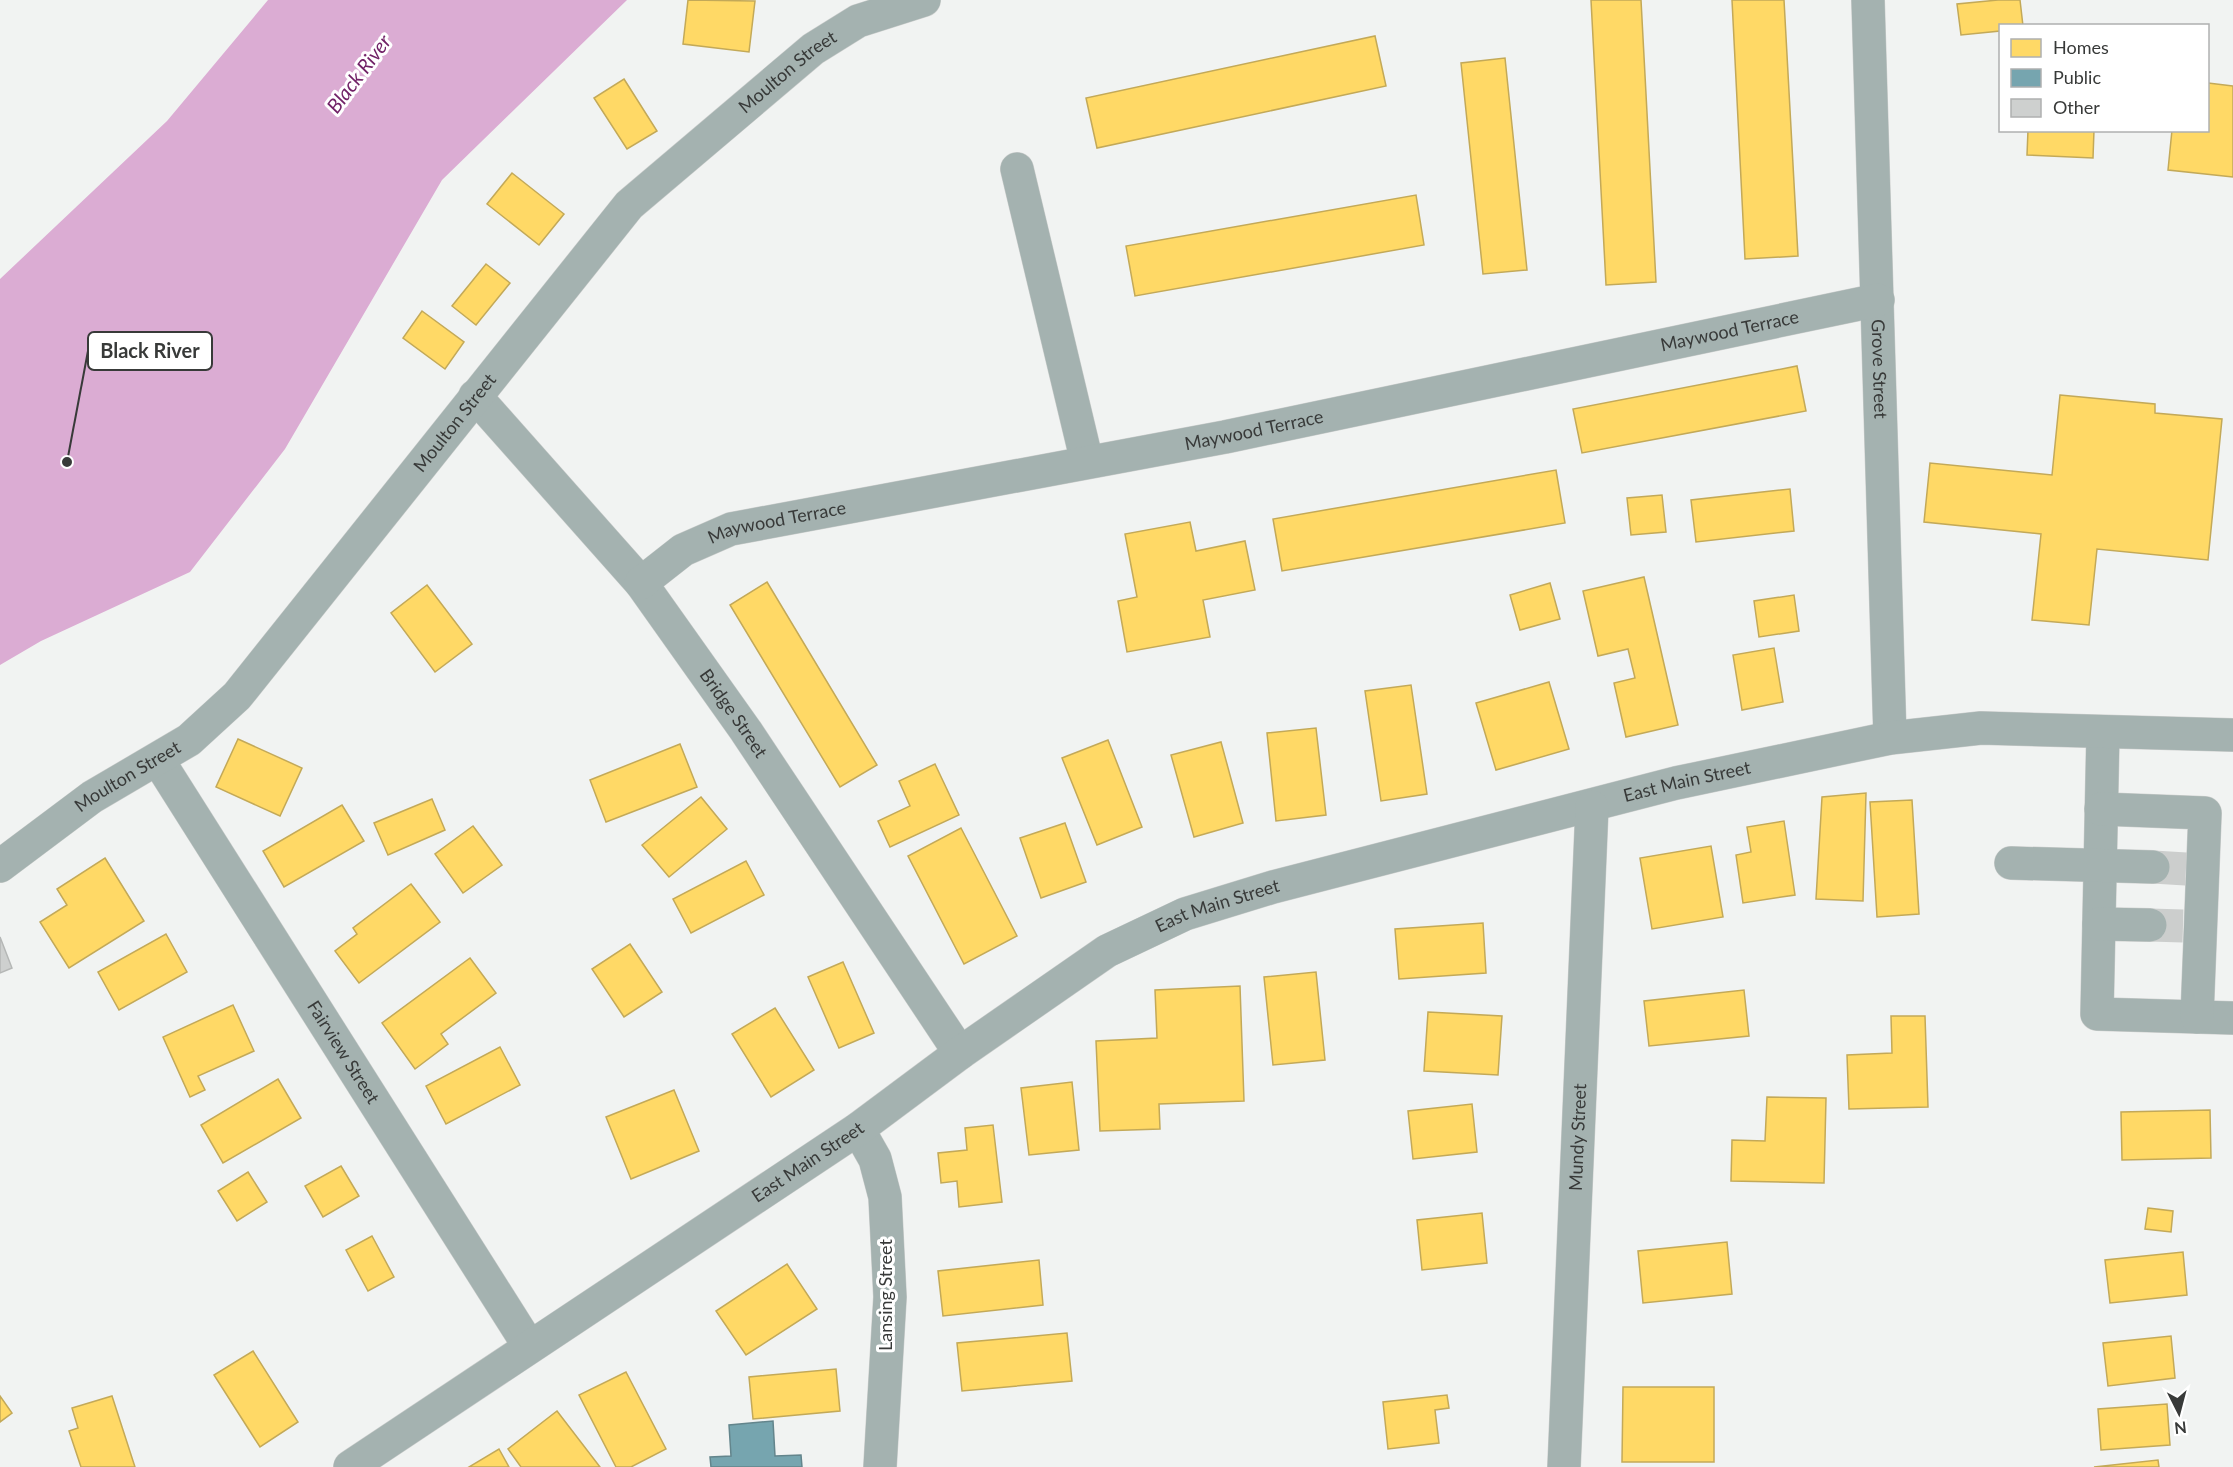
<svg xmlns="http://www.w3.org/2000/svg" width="2233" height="1467" font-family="Lato,sans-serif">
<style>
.water{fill:#dbacd3}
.homes{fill:#ffd966;stroke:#c3a958;stroke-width:1.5}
.public{fill:#76a5af;stroke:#63858c;stroke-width:1.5}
.building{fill:#ced0cf;stroke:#b5b7b6;stroke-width:1.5}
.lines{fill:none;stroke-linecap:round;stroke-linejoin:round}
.minor-tunnel{stroke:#cccecd;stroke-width:33;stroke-dasharray:33 16;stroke-linecap:butt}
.minor-casing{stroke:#cccecd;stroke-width:34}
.minor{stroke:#a4b2b0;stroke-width:33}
.labels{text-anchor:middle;stroke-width:6;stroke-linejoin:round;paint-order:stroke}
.street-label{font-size:18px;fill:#383a39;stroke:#fff}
.water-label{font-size:20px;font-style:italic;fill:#712267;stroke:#fff}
.leader{fill:none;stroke:#383a39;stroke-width:2}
.callout-dot{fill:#383a39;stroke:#fff;stroke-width:2}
.callout{fill:#fff;stroke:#383a39;stroke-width:2}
.callout-label{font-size:20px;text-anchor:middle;font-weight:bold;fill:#383a39}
</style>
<rect width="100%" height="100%" fill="#f1f3f2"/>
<path class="water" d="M268 0H627L442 180 285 449 190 572 41 641 0 665V279L167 121Z"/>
<g class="homes">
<path d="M688 0 755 1 749 52 683 44Z"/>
<path d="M1591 0H1641L1656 282 1606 285Z"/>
<path d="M1732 0H1784L1798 256 1745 259Z"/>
<path d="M1998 0H2020L2023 26H2000V31L1961 35 1957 4Z"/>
<path d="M1375 36 1386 86 1097 148 1086 98Z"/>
<path d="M1505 58 1527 270 1483 274 1461 63Z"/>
<path d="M624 79 657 131 627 149 594 98Z"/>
<path d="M2208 83 2233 86V177L2168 170 2172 130H2208Z"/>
<path d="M2028 130H2094L2093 158 2027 155Z"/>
<path d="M512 173 564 214 539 245 487 204Z"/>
<path d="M1416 195 1424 245 1135 296 1126 246Z"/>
<path d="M486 264 510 283 476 325 452 306Z"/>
<path d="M422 311 464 342 445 369 403 338Z"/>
<path d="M1797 366 1806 411 1582 453 1573 409Z"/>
<path d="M2060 395 2155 404V413L2222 419 2208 560 2097 549 2089 625 2032 620 2041 534 1924 522 1930 463 2052 475Z"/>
<path d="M1556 470 1565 523 1282 571 1273 519Z"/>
<path d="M1790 489 1794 531 1696 542 1691 500Z"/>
<path d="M1662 495 1666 532 1631 535 1627 498Z"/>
<path d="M1190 522 1196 551 1245 541 1255 590 1203 600 1210 637 1127 652 1118 601 1137 597 1125 534Z"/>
<path d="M1644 577 1678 725 1626 737 1614 683 1635 678 1628 649 1598 656 1583 591Z"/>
<path d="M767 582 877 765 840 787 730 605Z"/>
<path d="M1550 583 1560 619 1520 630 1510 595Z"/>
<path d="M427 585 472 644 435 672 391 613Z"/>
<path d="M1794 595 1799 631 1759 637 1754 601Z"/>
<path d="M1774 648 1783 702 1742 710 1733 655Z"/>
<path d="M1549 682 1569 749 1496 770 1476 703Z"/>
<path d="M1411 685 1427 794 1381 801 1365 691Z"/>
<path d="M1316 728 1326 815 1276 821 1267 733Z"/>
<path d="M238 739 302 768 280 816 216 787Z"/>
<path d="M1108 740 1142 827 1097 845 1062 758Z"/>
<path d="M1221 742 1243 823 1194 837 1171 755Z"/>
<path d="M680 744 697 787 606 822 590 780Z"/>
<path d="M935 764 959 815 890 847 878 821 910 806 899 781Z"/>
<path d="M1866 793 1863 901 1816 899 1822 797Z"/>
<path d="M701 797 727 829 669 877 642 845Z"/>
<path d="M432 799 445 830 388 855 374 823Z"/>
<path d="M1912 800 1919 914 1877 917 1870 802Z"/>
<path d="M342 805 364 841 284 887 263 851Z"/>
<path d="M1784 821 1795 895 1743 903 1736 855 1751 852 1747 827Z"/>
<path d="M1065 823 1086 882 1041 898 1020 838Z"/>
<path d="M473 826 502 865 463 893 435 854Z"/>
<path d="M961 828 1017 936 964 964 908 856Z"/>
<path d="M1711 846 1723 917 1652 929 1640 858Z"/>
<path d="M105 858 144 921 69 968 40 922 67 905 57 889Z"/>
<path d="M746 861 764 895 691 933 673 899Z"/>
<path d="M411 884 440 922 359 983 335 951 357 934 353 928Z"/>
<path d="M1483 923 1486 973 1399 979 1395 929Z"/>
<path d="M166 934 187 972 119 1010 98 972Z"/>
<path d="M630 944 662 992 624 1017 592 969Z"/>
<path d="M470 958 496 993 441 1034 448 1044 415 1069 382 1023Z"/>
<path d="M843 962 874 1033 839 1048 808 977Z"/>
<path d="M1316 972 1325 1060 1273 1065 1264 977Z"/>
<path d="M1240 986 1244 1101 1159 1104 1160 1129 1100 1131 1096 1041 1157 1038 1155 990Z"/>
<path d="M1744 990 1749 1036 1649 1046 1644 1001Z"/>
<path d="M233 1005 254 1051 198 1076 205 1090 190 1097 163 1037Z"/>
<path d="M775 1008 814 1070 771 1097 732 1034Z"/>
<path d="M1428 1012 1502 1016 1498 1075 1424 1071Z"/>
<path d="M1891 1016H1925L1928 1107 1849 1109 1847 1055 1892 1053Z"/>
<path d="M500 1047 520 1085 446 1124 426 1086Z"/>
<path d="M278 1079 301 1118 223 1163 201 1125Z"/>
<path d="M1072 1082 1079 1150 1029 1155 1021 1088Z"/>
<path d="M674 1090 699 1151 631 1179 606 1117Z"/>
<path d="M1767 1097 1826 1098 1824 1183 1731 1181 1732 1140 1765 1141Z"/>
<path d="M1472 1104 1477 1152 1413 1159 1408 1111Z"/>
<path d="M2210 1110 2211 1158 2122 1160 2121 1112Z"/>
<path d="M993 1125 1002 1202 959 1207 957 1181 941 1183 938 1153 967 1150 965 1128Z"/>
<path d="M341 1166 359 1196 323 1217 305 1186Z"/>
<path d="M248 1172 267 1202 237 1221 218 1191Z"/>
<path d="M2148 1208 2173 1211 2171 1232 2145 1229Z"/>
<path d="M1482 1213 1487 1263 1422 1270 1417 1220Z"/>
<path d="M372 1236 394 1277 368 1291 346 1250Z"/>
<path d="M1727 1242 1732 1294 1643 1303 1638 1251Z"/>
<path d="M2183 1252 2187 1295 2110 1303 2105 1260Z"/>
<path d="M1039 1260 1043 1305 943 1316 938 1271Z"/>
<path d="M787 1264 817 1309 746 1355 716 1311Z"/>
<path d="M1067 1333 1072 1381 962 1391 957 1343Z"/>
<path d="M2171 1336 2175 1378 2108 1386 2103 1343Z"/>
<path d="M253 1351 298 1422 260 1447 214 1375Z"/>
<path d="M836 1369 840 1411 753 1419 749 1377Z"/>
<path d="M626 1372 666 1449 631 1467H616L579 1395Z"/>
<path d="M1623 1387H1714V1462H1622Z"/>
<path d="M1447 1395 1449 1408 1435 1410 1439 1443 1388 1449 1383 1402Z"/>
<path d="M0 1396 12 1413 0 1422Z"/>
<path d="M112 1396 135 1467H81L69 1431 78 1428 72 1408Z"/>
<path d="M2167 1404 2170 1445 2101 1450 2098 1409Z"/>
<path d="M557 1411 600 1467H521L508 1449Z"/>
<path d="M499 1449 509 1467H469Z"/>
<path d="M2158 1460 2159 1467H2094Z"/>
</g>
<path class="public" d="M773 1421 775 1456 801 1455 802 1467H711L710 1457 731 1456 729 1425Z"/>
<path class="building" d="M0 937 12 968 0 973Z"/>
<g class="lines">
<g class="minor-tunnel">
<path d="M2153 867 2187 869"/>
<path d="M2150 925 2186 926"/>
</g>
<g class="minor-casing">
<g id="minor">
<path id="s1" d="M1868 0 1890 738"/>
<path d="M1017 169 1087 462"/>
<path id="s2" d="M475 396 641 583 746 731 960 1053"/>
<path id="s3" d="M641 583 683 550 731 529 1225 437 1878 300"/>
<path d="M2103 732 2097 1014 2233 1018"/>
<path id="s4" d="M158 760 529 1346"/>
<path d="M2101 809 2205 813 2197 1017"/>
<path d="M2011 863 2153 867"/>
<path id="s5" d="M0 866 92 797 189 740 237 696 629 205 813 49 858 21 924 0"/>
<path d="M2099 924 2150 925"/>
<path d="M858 1129 875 1159 885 1197 890 1297 880 1467"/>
<path id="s6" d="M350 1467 858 1129 960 1053 1107 951 1185 914 1273 887 1676 783 1890 738 1981 728 2233 735"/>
<path id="s7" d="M1564 1467 1592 807"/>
</g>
</g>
<use href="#minor" class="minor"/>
</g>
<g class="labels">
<g class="street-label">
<text dy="6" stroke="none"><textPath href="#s5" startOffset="1128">Moulton Street</textPath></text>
<text dy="6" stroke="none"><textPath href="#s3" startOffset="1124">Maywood Terrace</textPath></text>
<text dy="6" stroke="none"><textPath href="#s1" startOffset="369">Grove Street</textPath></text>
<text dy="6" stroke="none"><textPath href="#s5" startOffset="642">Moulton Street</textPath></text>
<text dy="6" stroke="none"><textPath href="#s3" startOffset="638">Maywood Terrace</textPath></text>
<text dy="6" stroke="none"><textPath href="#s3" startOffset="152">Maywood Terrace</textPath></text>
<text dy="6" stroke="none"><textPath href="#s2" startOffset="410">Bridge Street</textPath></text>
<text dy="6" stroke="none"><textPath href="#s5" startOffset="156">Moulton Street</textPath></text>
<text dy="6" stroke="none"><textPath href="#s6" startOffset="1522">East Main Street</textPath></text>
<text dy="6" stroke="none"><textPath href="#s6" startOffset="1036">East Main Street</textPath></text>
<text dy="6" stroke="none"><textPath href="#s4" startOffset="346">Fairview Street</textPath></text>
<text dy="6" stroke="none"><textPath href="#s7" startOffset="330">Mundy Street</textPath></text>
<text dy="6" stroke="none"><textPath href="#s6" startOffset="550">East Main Street</textPath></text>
<text transform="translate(886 1295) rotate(-90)" y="6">Lansing Street</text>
</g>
<g class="water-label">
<text transform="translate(359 74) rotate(-53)" y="7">Black River</text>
</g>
</g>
<path class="leader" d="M67 462L88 351"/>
<circle class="callout-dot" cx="67" cy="462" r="6"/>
<rect class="callout" x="88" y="332" width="124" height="38" rx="6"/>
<g class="callout-label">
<text x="150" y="358">Black River</text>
</g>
<rect x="1999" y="24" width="210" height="108" fill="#ffffff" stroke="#afb0b0" stroke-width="1.5"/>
<rect x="2011" y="39" width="30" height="18" fill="#ffd966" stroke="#afb0b0" stroke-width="1.5"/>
<text x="2053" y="54" font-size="18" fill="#383a39">Homes</text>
<rect x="2011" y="69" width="30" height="18" fill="#76a5af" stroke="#afb0b0" stroke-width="1.5"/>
<text x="2053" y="84" font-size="18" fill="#383a39">Public</text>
<rect x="2011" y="99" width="30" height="18" fill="#ced0cf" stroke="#afb0b0" stroke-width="1.5"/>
<text x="2053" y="114" font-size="18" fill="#383a39">Other</text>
<g transform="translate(2179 1413) rotate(174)" stroke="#ffffff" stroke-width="4.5" paint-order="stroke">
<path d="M0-4.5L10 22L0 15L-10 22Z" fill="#383a39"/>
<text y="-9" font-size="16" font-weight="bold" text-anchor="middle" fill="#383a39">N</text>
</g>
</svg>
